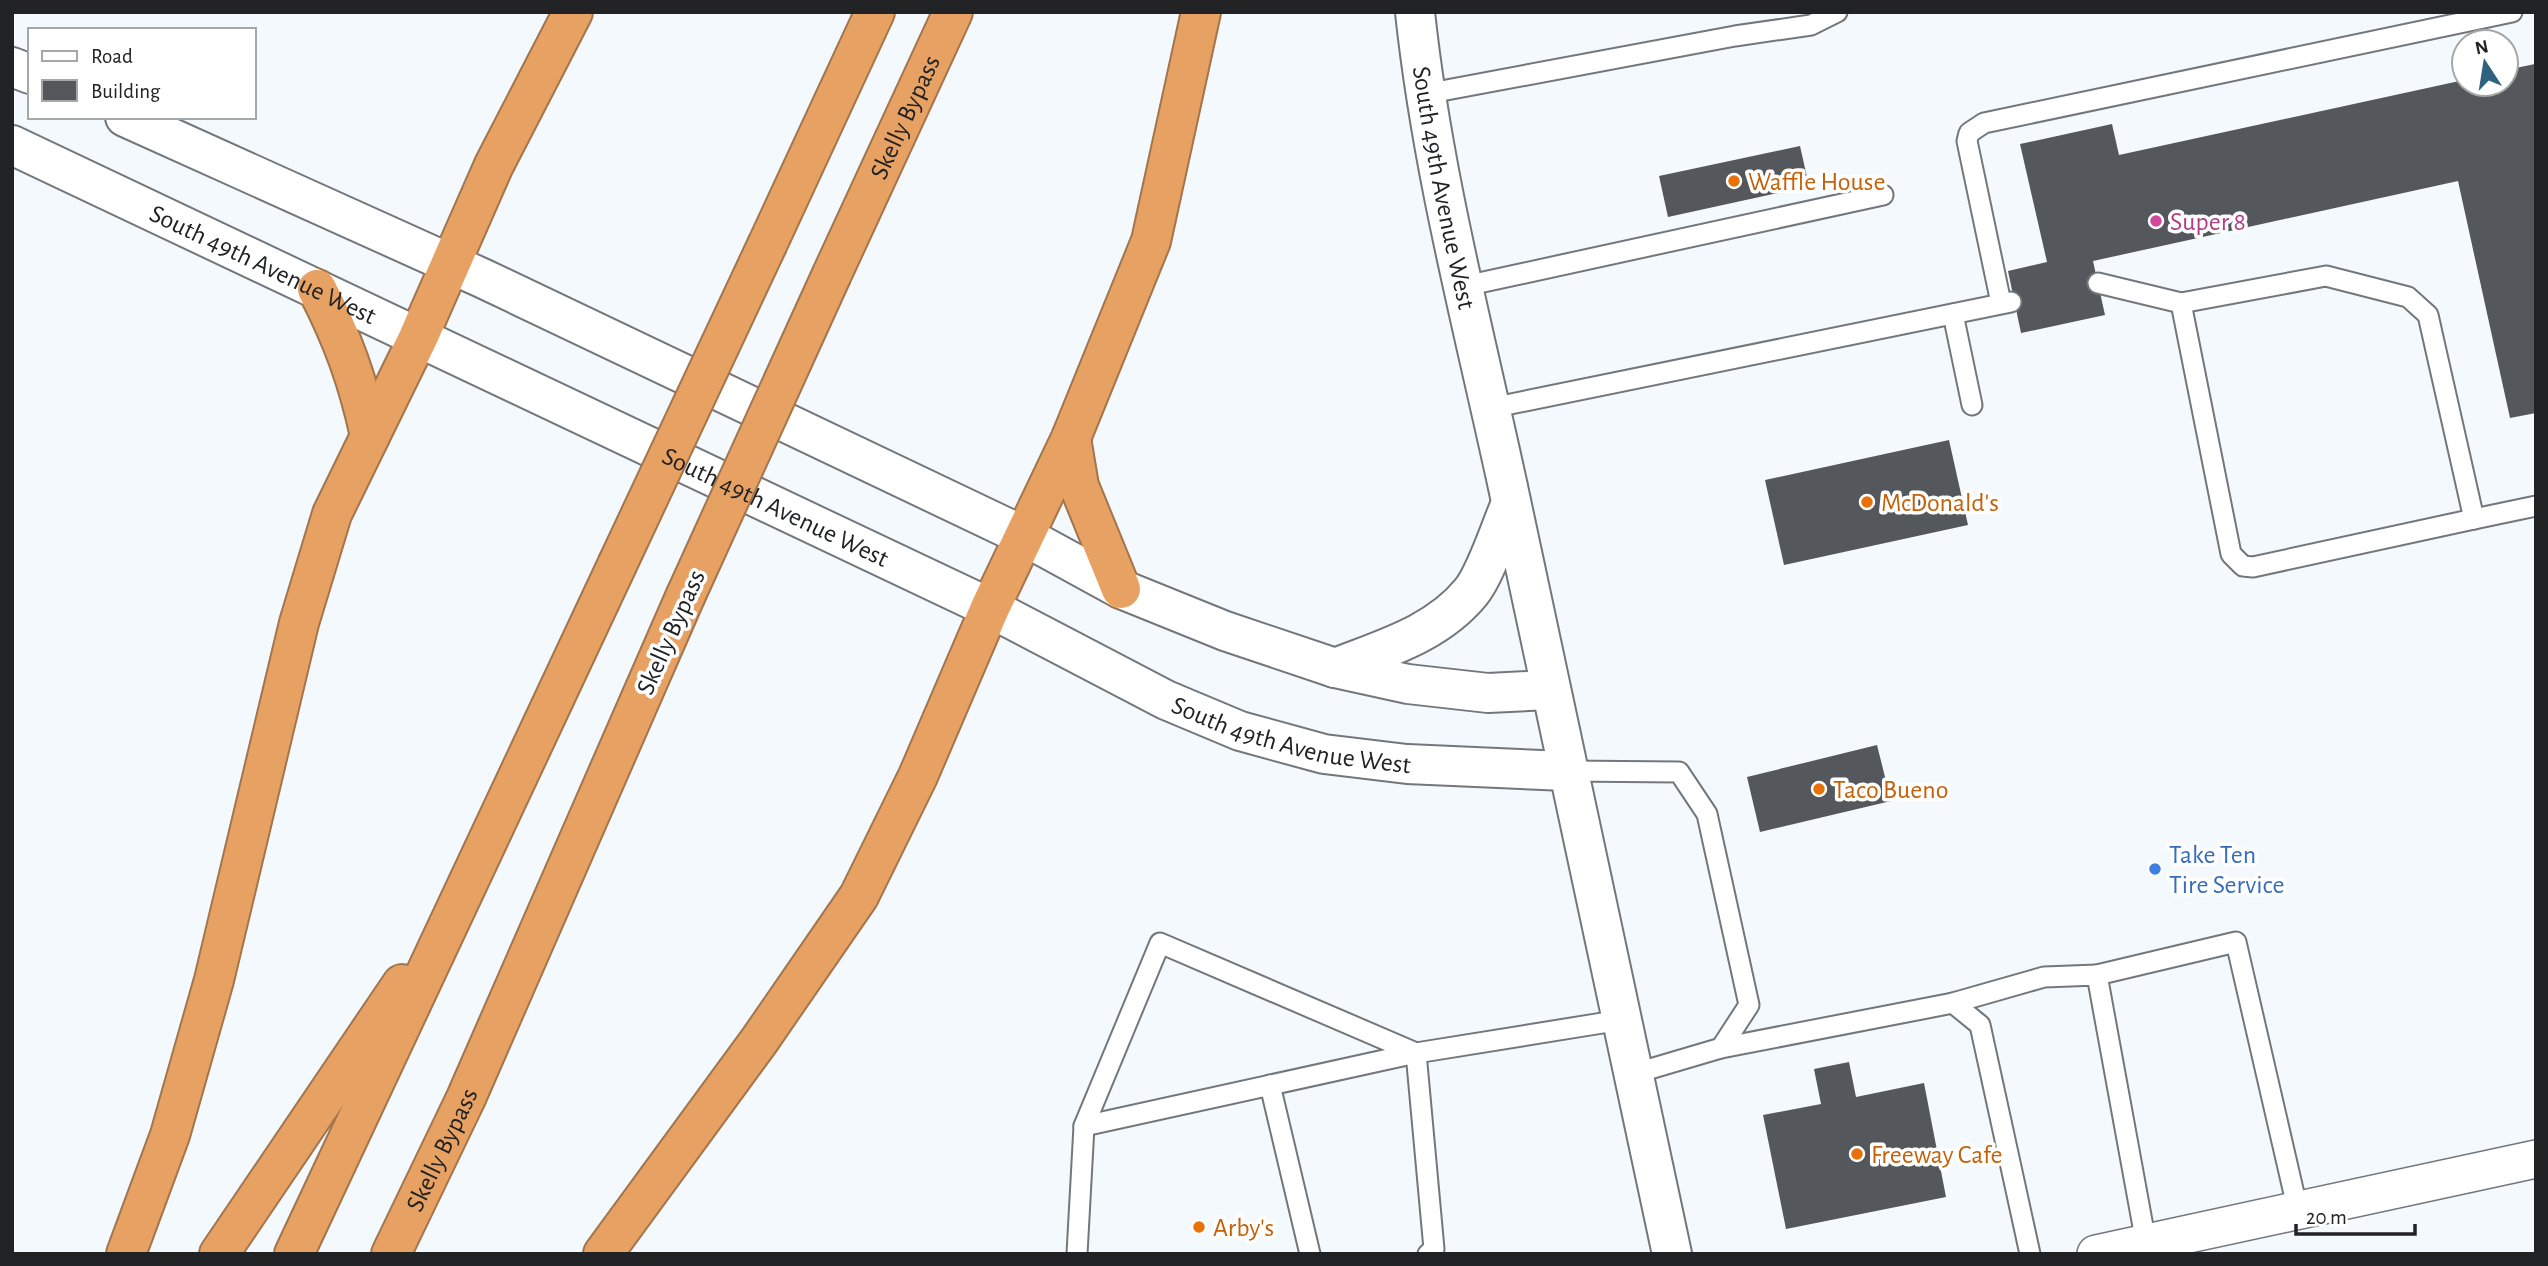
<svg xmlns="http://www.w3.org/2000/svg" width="2548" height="1266" font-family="'Alegreya Sans',sans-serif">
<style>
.building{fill:#54575b}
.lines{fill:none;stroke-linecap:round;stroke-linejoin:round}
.service-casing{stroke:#73777c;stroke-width:23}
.minor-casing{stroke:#73777c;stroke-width:40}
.tertiary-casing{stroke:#73777c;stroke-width:42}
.motorway-casing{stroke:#a2754d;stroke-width:42}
.service{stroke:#fff;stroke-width:19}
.minor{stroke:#fff;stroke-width:37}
.tertiary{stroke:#fff;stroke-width:38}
.motorway{stroke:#e7a263;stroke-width:38}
.motorway-bridge-casing{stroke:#a2754d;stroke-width:42;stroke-linecap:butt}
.motorway-bridge{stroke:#e7a263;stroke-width:38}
.food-dot{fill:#e8710a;stroke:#fff;stroke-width:2.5}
.hotel-dot{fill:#d1479c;stroke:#fff;stroke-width:2.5}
.shop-dot{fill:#3f7fe0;stroke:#fff;stroke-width:2.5}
.labels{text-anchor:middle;stroke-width:7;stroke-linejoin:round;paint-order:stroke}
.street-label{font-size:26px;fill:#212224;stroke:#fff}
.food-label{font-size:26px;fill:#c56008;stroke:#fff;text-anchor:start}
.hotel-label{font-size:26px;fill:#b23c85;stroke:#fff;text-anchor:start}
.shop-label{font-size:26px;fill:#366cbe;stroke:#fff;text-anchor:start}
</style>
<rect width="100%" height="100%" fill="#f4f9fe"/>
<g class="building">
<path d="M2535 64 2536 413 2510 418 2458 181 2093 261 2105 315 2021 333 2008 271 2047 262 2020 144 2112 124 2119 155 2464 80V84H2506V70Z"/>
<path d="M1800 146 1809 186 1668 217 1659 176Z"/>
<path d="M1949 440 1968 525 1784 565 1765 480Z"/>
<path d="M1877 745 1891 801 1760 832 1747 777Z"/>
<path d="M1849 1062 1856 1097 1924 1083 1946 1197 1786 1229 1763 1115 1821 1104 1814 1069Z"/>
</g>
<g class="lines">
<g class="service-casing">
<g id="service">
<path d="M1425 94 1735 36 1811 25 1837 12"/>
<path d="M2098 283 2181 303 2326 276 2408 297 2428 315 2474 519 2536 506"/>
<path d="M1465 286 1883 195"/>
<path d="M2001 303 1967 141 1969 133 1984 123 2512 12"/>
<path d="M2181 303 2231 554 2243 566 2253 567 2474 519"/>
<path d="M1953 314 1972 405"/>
<path d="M1491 408 2011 302"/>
<path d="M1566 771 1679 772 1707 814 1749 1005 1721 1048 1633 1074"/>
<path d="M2097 975 2236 942 2298 1211"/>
<path d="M1953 1003 2044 977 2097 975 2146 1243"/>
<path d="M1721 1048 1953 1003 1980 1025 2030 1254"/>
<path d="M1416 1053 1434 1249 1428 1254"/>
<path d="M1270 1085 1310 1254"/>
<path d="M1084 1126 1416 1053 1621 1020"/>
<path d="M1077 1254 1084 1126 1160 943 1416 1053"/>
</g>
</g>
<g class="minor-casing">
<path id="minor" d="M2096 1254 2536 1159"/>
</g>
<g class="tertiary-casing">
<g id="tertiary">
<path id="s1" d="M1415 12C1432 172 1474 330 1508 487 1562 743 1616 999 1672 1254"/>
<path d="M12 67 30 74"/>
<path d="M125 117 482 278 1024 536 1121 589 1225 631 1335 668 1408 684 1488 693 1549 690"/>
<path id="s2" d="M12 145 990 608 1166 700 1240 731 1324 754 1407 764 1566 771"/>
<path d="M1335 668C1383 649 1437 634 1471 592 1486 574 1501 526 1511 503"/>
</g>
</g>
<g class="motorway-casing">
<g id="motorway">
<path d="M768 243 875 12"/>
<path id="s3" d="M832 274 953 12"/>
<path d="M317 289C343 339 358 381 370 436"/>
<path d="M1071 438 1079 486 1121 589"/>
<path d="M126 1254 170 1135 214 980 299 623 332 514 418 338 494 165 573 12"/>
<path d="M219 1254 402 984"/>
<path d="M294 1254 617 565"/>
<path id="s4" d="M391 1254 466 1098 685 597"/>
<path d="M603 1254 759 1041 859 896 918 776 990 608 1071 438 1151 241 1201 12"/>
</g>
</g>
<use href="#service" class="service"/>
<use href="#minor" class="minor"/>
<use href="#tertiary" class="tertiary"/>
<use href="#motorway" class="motorway"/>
<g class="motorway-bridge-casing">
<g id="motorway-bridge">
<path d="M617 565 768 243"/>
<path d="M685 597 832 274"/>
</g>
</g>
<use href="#motorway-bridge" class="motorway-bridge"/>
</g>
<g class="food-dot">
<circle cx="1734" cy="181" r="7"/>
<circle cx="1867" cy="502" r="7"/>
<circle cx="1819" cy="789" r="7"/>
<circle cx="1857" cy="1154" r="7"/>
<circle cx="1199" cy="1227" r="7"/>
</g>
<circle class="hotel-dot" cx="2156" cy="221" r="7"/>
<circle class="shop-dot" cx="2155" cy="869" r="7"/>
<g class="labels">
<g class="street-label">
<text dy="9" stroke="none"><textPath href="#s3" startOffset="173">Skelly Bypass</textPath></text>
<text dy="9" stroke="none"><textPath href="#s1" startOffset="178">South 49th Avenue West</textPath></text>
<text dy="9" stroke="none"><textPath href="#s2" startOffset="278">South 49th Avenue West</textPath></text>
<text dy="9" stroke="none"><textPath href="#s2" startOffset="845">South 49th Avenue West</textPath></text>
<text transform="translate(670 632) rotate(-66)" y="9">Skelly Bypass</text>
<text dy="9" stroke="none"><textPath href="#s2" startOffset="1412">South 49th Avenue West</textPath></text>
<text dy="9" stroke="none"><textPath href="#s4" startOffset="116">Skelly Bypass</textPath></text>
</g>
<g class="food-label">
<text x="1748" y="190">Waffle House</text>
<text x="1881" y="511">McDonald's</text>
<text x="1833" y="798">Taco Bueno</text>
<text x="1871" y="1163">Freeway Cafe</text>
<text x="1213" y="1236">Arby's</text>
</g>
<g class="hotel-label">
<text x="2170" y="230">Super 8</text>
</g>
<g class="shop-label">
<text x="2169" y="863">Take Ten<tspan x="2169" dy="30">Tire Service</tspan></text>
</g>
</g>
<rect width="2548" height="1266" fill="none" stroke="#212224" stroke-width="28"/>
<rect x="28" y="28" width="228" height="91" fill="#ffffff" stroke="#a6a7a7" stroke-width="2"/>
<rect x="42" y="51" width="35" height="10" fill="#ffffff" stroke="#a6a7a7" stroke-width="2"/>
<text x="91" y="63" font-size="21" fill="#212224">Road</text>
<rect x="42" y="80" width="35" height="21" fill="#54575b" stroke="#a6a7a7" stroke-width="2"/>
<text x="91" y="98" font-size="21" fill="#212224">Building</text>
<g transform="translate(2485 63) rotate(348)"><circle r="33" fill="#ffffff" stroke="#a6a7a7" stroke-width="2"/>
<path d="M0-5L12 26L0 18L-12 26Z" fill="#2f627f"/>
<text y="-10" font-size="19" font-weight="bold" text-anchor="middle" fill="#212224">N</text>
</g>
<path d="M2296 1224v10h119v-10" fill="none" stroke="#212224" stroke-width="3.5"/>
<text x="2306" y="1224" font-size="21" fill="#212224" stroke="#ffffff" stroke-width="5" paint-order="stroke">20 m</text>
</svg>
